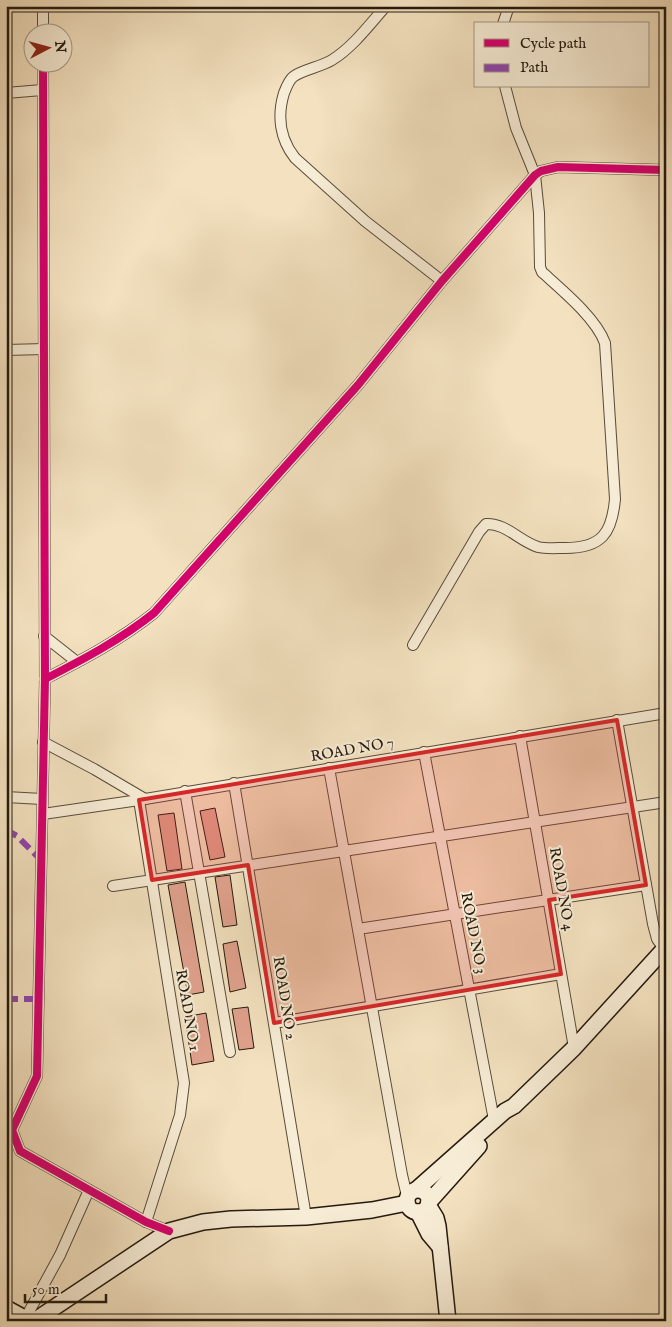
<svg xmlns="http://www.w3.org/2000/svg" width="672" height="1327" font-family="'IM FELL English',serif">
<style>
.building{fill:#e0a18d;stroke:#241a0f}
.lines{fill:none;stroke-linecap:round;stroke-linejoin:round}
.street-casing{stroke:#584c3b;stroke-width:12}
.secondary-casing{stroke:#241a0f;stroke-width:18}
.street{stroke:#f7ecd5;stroke-width:10}
.secondary{stroke:#f7ecd5;stroke-width:15}
.quiet{stroke:#8e44ad;stroke-width:6;stroke-dasharray:12 6;stroke-linecap:butt}
.cycleway-casing{stroke:#f7ecd5;stroke-width:11}
.cycleway{stroke:#d6006c;stroke-width:8}
.marked{fill:#d62828;fill-opacity:0.2;stroke:#d62828;stroke-width:4;stroke-linejoin:round}
.labels{text-anchor:middle;stroke-width:4;stroke-linejoin:round;paint-order:stroke}
.street-label{font-size:15px;fill:#241a0f;stroke:#f7ecd5}
</style>
<rect width="100%" height="100%" fill="#f3e1bf"/>
<filter id="stains"><feTurbulence type="fractalNoise" baseFrequency=".004" numOctaves="4"/><feColorMatrix values="0 0 0 0 .2 0 0 0 0 .09 0 0 0 0 .02 0 0 0 .5 -.17"/></filter>
<radialGradient id="worn" r=".72"><stop offset=".6" stop-color="#630" stop-opacity="0"/><stop offset="1" stop-color="#630" stop-opacity=".3"/></radialGradient>
<g class="building">
<path d="M215 808 225 857 210 860 200 811Z"/>
<path d="M174 813 182 869 167 871 158 815Z"/>
<path d="M230 875 237 925 223 927 215 877Z"/>
<path d="M185 882 204 992 188 995 168 885Z"/>
<path d="M237 941 246 988 230 992 223 944Z"/>
<path d="M248 1007 254 1048 239 1050 232 1009Z"/>
<path d="M206 1013 214 1061 192 1065 185 1017Z"/>
</g>
<g class="lines">
<g class="street-casing">
<g id="street">
<path d="M386 6C369 25 353 47 332 60 321 67 301 70 293 77 289 80 286 88 284 93 277 116 280 139 295 158L365 221 442 281"/>
<path d="M503 24 509 6"/>
<path d="M43 32V6"/>
<path d="M43 62 45 679 37 1076 12 1130 20 1151 146 1222 169 1231"/>
<path d="M6 93 42 90"/>
<path d="M6 350 44 349"/>
<path d="M44 636 77 662"/>
<path d="M413 645 479 532 486 524C506 523 519 541 538 547 546 549 557 548 565 548 602 548 612 533 615 499L605 343C596 318 562 290 542 272L540 267 539 213 535 175 516 128 505 86"/>
<path d="M45 679C84 659 120 640 154 613L358 385 442 281 535 175 541 171 558 167 666 170"/>
<path d="M617 720 653 924 657 939 664 949"/>
<path d="M520 736 574 1048"/>
<path d="M43 742 94 769 145 799"/>
<path d="M424 752 494 1120"/>
<path d="M329 768 402 1175 407 1196"/>
<path d="M234 783 306 1217"/>
<path d="M185 791 230 1052"/>
<path d="M6 797 42 799"/>
<path d="M139 800 184 1083 180 1115 146 1222"/>
<path d="M43 814 139 800 666 713"/>
<path d="M113 886 666 802"/>
<path d="M358 929 646 885"/>
<path d="M274 1023 561 974"/>
<path d="M25 1319 60 1255 89 1190"/>
</g>
</g>
<g class="secondary-casing">
<g id="secondary">
<path d="M417 1189 505 1111 514 1106 574 1048 666 947"/>
<circle cx="418" cy="1201" r="11"/>
<path d="M429 1202 479 1146"/>
<path d="M428 1205 436 1218 438 1226 448 1321"/>
<path d="M418 1212 429 1234 440 1247"/>
<path d="M6 1308 30 1321"/>
<path d="M34 1321 169 1231 203 1222 231 1219 306 1217 372 1210 407 1203"/>
</g>
</g>
<use href="#street" class="street"/>
<use href="#secondary" class="secondary"/>
<g class="quiet">
<path d="M6 830 17 836 41 860"/>
<path d="M6 999H38"/>
</g>
<g class="cycleway-casing">
<g id="cycleway">
<path d="M43 62 45 679 37 1076 12 1130 20 1151 146 1222 169 1231"/>
<path d="M45 679C84 659 120 640 154 613L358 385 442 281 535 175 541 171 558 167 666 170"/>
</g>
</g>
<use href="#cycleway" class="cycleway"/>
</g>
<path class="marked" d="M617 720 646 885 549 900 561 974 274 1023 248 865 152 880 139 800Z"/>
<g class="labels">
<g class="street-label">
<text transform="translate(352 749) rotate(-10)" y="5">ROAD NO 7</text>
<text transform="translate(562 889) rotate(80)" y="5">ROAD NO 4</text>
<text transform="translate(474 933) rotate(79)" y="5">ROAD NO 3</text>
<text transform="translate(285 998) rotate(81)" y="5">ROAD NO 2</text>
<text transform="translate(188 1010) rotate(80)" y="5">ROAD NO 1</text>
</g>
</g>
<rect width="672" height="1327" fill="none" stroke="#f3e1bf" stroke-width="25"/>
<rect x="8" y="8" width="657" height="1312" fill="none" stroke="#241a0f" stroke-width="2.5"/>
<rect x="12" y="12" width="647" height="1302" fill="none" stroke="#241a0f"/>
<rect x="474" y="22" width="175" height="65" fill="#f7ecd5" stroke="#a39886"/>
<rect x="484" y="39" width="25" height="8" fill="#d6006c" stroke="#a39886"/>
<text x="520" y="48" font-size="15" fill="#241a0f">Cycle path</text>
<rect x="484" y="64" width="25" height="8" fill="#8e44ad" stroke="#a39886"/>
<text x="520" y="72" font-size="15" fill="#241a0f">Path</text>
<g transform="translate(48 48) rotate(84)"><circle r="24" fill="#f7ecd5" stroke="#a39886"/>
<path d="M0-4L9 19L0 12L-9 19Z" fill="#8f2418"/>
<text y="-8" font-size="14" font-weight="bold" text-anchor="middle" fill="#241a0f">N</text>
</g>
<path d="M25 1294v8h81v-8" fill="none" stroke="#241a0f" stroke-width="2.5"/>
<text x="32" y="1294" font-size="15" fill="#241a0f" stroke="#f7ecd5" stroke-width="4" paint-order="stroke">50 m</text>
<rect width="100%" height="100%" filter="url(#stains)"/>
<rect width="100%" height="100%" fill="url(#worn)"/>
</svg>
